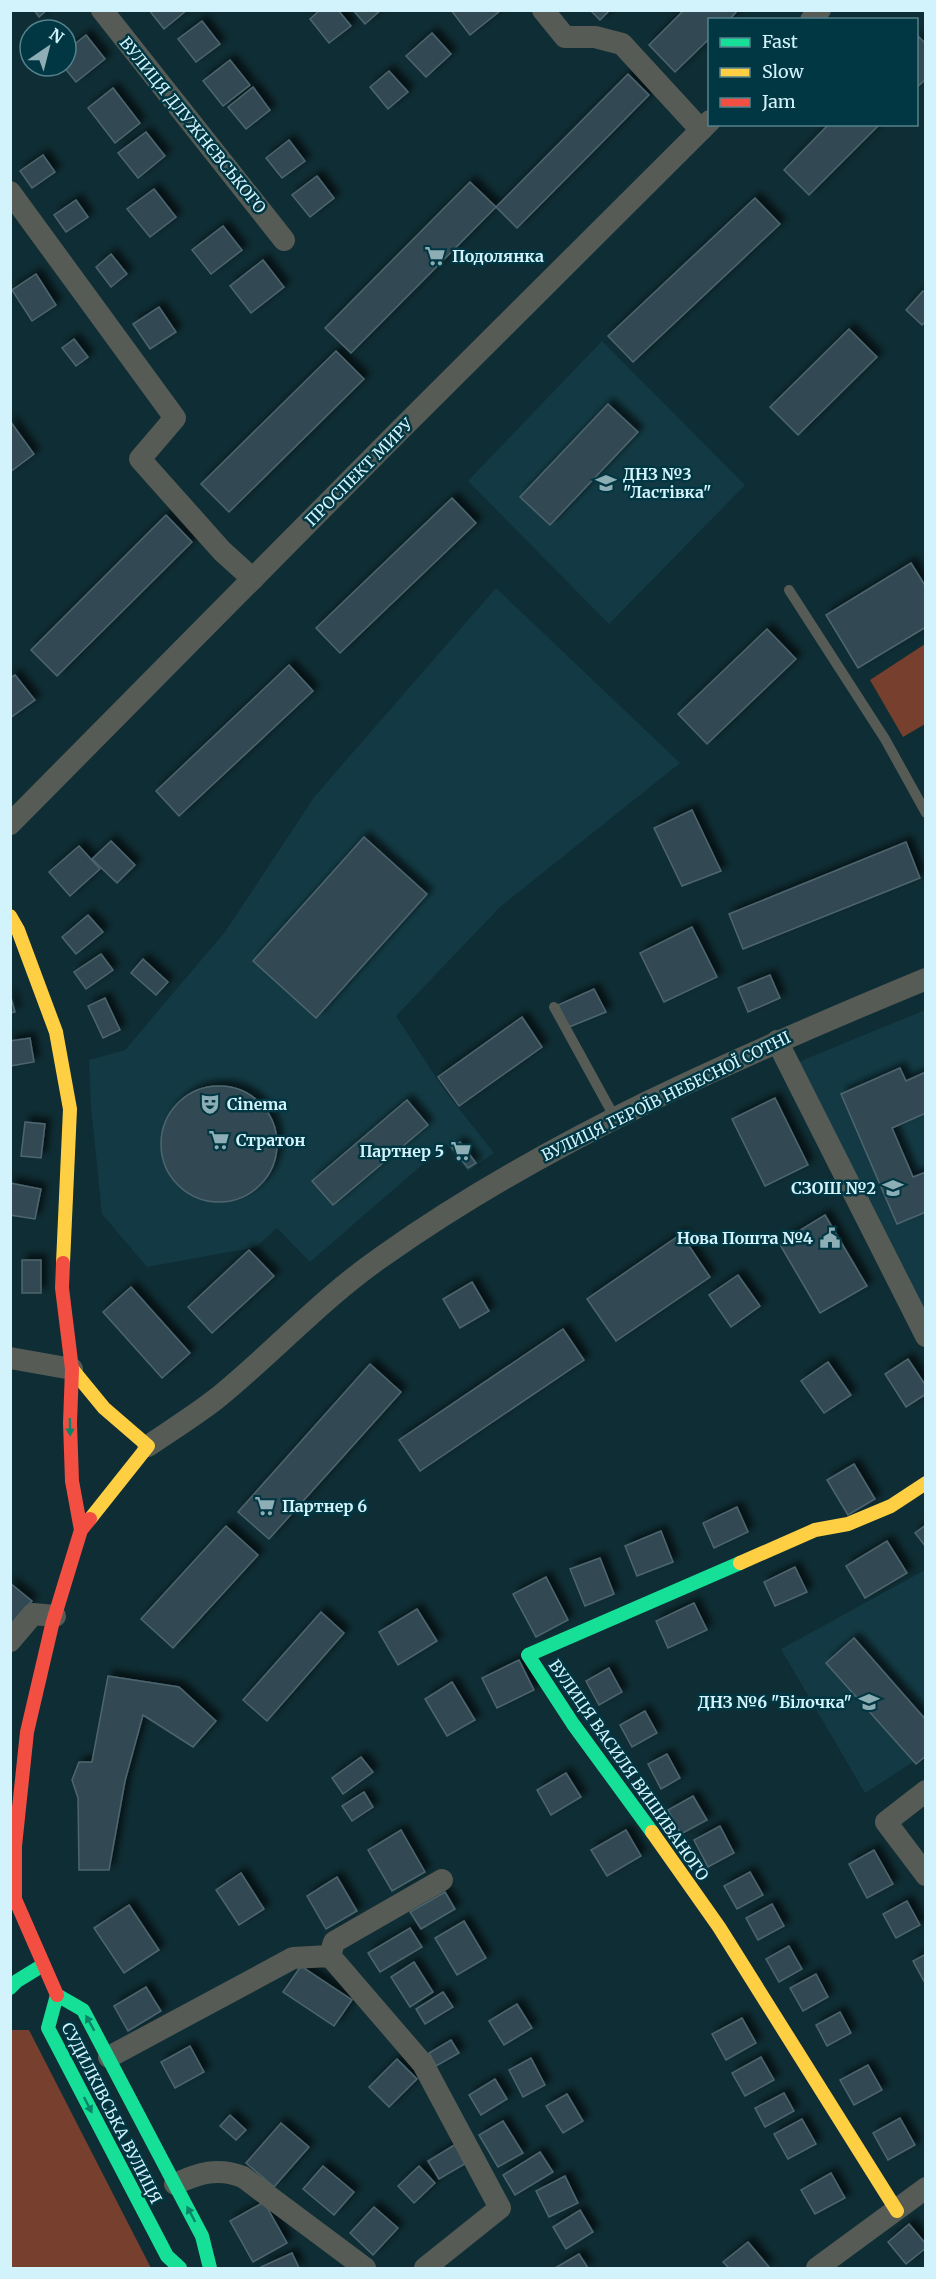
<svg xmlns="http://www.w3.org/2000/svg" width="936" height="2279" font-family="Merriweather,serif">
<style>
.built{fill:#133a44}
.green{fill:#773f2e}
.building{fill:#324a52;stroke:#4e656e;stroke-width:1.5;filter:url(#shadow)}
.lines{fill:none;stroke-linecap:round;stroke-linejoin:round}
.lane{stroke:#575b56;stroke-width:10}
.street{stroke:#575b56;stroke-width:22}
.fast{stroke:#16e098;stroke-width:14}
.slow{stroke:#ffcf43;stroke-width:14}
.jam{stroke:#f24e42;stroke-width:14}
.oneway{fill:#0a8369}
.labels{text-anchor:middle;stroke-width:5;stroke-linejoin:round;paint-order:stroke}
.street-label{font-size:16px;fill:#d3f3fc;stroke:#003743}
.poi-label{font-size:16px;font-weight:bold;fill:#d3f3fc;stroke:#003743;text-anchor:start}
</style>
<defs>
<filter id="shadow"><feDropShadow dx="5.5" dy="-5.5" stdDeviation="3" flood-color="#0009"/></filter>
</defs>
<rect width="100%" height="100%" fill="#0f2d34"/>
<g class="built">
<path d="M602 341 745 485 609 624 468 481Z"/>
<path d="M496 588 680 763 500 907 396 1016 445 1091 494 1153 468 1171 446 1144 310 1262 277 1228 256 1247 147 1267 102 1214 91 1106 89 1060 125 1050 225 932 315 796Z"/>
<path d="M925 1010V1313L796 1063Z"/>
<path d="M925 1570V1754L865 1793 781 1649Z"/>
</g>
<g class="green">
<path d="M925 644V724L903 737 870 680Z"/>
<path d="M11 2030H29L151 2268H11Z"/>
</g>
<g class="building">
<path d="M34 10H47L39 17Z"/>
<path d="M149 10H187L164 29Z"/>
<path d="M320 10H338L351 26 329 43 310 19Z"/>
<path d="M353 10H381L365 24Z"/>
<path d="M451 10H499L500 11 470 35Z"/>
<path d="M590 10H610L600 20Z"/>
<path d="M684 10H738L729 20H710V38L675 72 649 45Z"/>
<path d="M202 21 220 44 196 62 178 39Z"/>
<path d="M432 33 451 54 426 77 406 56Z"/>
<path d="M86 35 105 59 76 82 63 66H66V51Z"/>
<path d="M918 36 926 44V79L916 88Z"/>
<path d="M230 60 250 85 223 106 203 81Z"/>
<path d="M389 71 408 92 388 109 370 87Z"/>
<path d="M628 74 649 95 517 228 496 207Z"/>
<path d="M253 87 270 110 246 129 228 107Z"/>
<path d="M113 88 140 123 115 143 88 108Z"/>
<path d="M829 124H880L809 195 784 170Z"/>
<path d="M146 132 165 156 138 178 118 153Z"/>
<path d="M289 140 305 161 282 178 266 158Z"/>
<path d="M43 155 55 172 32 188 20 171Z"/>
<path d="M317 176 334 198 310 217 292 195Z"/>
<path d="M470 182 496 207 351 353 325 328Z"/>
<path d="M154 189 176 217 150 237 127 209Z"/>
<path d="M755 198 780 224 633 362 608 336Z"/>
<path d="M76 200 88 217 66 232 54 215Z"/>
<path d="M223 226 242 250 211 274 192 250Z"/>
<path d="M111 254 127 274 111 287 96 267Z"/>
<path d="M263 260 284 287 251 313 230 286Z"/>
<path d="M36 274 56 305 32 321 12 290Z"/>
<path d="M923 291 926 293V321L922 325 906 310Z"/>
<path d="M159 307 176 332 150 349 133 324Z"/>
<path d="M849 329 877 357 798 435 770 407Z"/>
<path d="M74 339 88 357 76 366 62 348Z"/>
<path d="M336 351 364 379 229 512 201 484Z"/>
<path d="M608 404 638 432 550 525 520 497Z"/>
<path d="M10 421 34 454 10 472Z"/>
<path d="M452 498 476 523 340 653 316 628Z"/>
<path d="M166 515 192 542 57 676 31 650Z"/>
<path d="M911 563 926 587V627L858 668 826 615Z"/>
<path d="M767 629 796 659 707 744 678 714Z"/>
<path d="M289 665 313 691 179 816 156 791Z"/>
<path d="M15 675 35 700 10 718V678Z"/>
<path d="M692 810 721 871 682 886 654 828Z"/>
<path d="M364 837 427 894 316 1018 253 961Z"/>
<path d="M111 841 135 865 117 883 92 859Z"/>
<path d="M906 842 920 878 743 949 729 914Z"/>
<path d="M79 846 100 869 70 896 49 872Z"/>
<path d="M88 915 103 932 76 954 62 937Z"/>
<path d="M692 927 717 977 664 1002 640 953Z"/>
<path d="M101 954 113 970 86 989 74 972Z"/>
<path d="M143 959 168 982 156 995 131 973Z"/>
<path d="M770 975 780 998 748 1012 738 988Z"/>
<path d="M594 989 606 1012 569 1027 558 1005Z"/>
<path d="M10 994 15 1012 10 1013Z"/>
<path d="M105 998 120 1030 103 1038 88 1006Z"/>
<path d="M522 1017 542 1047 459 1106 438 1077Z"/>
<path d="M30 1038 34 1062 10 1066V1041Z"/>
<path d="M900 1068 906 1081 926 1072V1113L892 1128 913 1177 926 1172V1212L897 1224 841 1094Z"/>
<circle cx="219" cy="1144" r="58"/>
<path d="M775 1098 808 1165 765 1186 732 1119Z"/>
<path d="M407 1100 428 1125 333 1205 312 1181Z"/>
<path d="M25 1122 45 1124 41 1158 21 1156Z"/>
<path d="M460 1142 476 1163 468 1168 452 1148Z"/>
<path d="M10 1183 41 1189 35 1219 10 1215Z"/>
<path d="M825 1215 867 1286 820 1313 779 1243Z"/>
<path d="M681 1234 710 1277 616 1341 587 1299Z"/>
<path d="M249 1250 274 1276 212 1333 188 1307Z"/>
<rect x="22" y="1260" width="19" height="33"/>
<path d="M738 1275 760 1306 731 1327 709 1295Z"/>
<path d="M472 1282 489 1311 460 1328 443 1299Z"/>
<path d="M131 1287 190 1353 162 1378 103 1312Z"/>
<path d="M563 1329 584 1360 420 1471 399 1440Z"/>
<path d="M908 1359 926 1386V1394L906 1407 885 1374Z"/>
<path d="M828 1362 851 1395 824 1413 801 1381Z"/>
<path d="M370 1364 401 1392 269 1539 238 1512Z"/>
<path d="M854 1464 875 1499 848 1515 827 1480Z"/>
<path d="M737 1507 748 1532 714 1548 703 1523Z"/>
<path d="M926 1525V1547L915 1533Z"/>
<path d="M226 1526 258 1555 173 1648 141 1619Z"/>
<path d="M661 1531 673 1562 637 1576 625 1546Z"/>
<path d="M887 1541 907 1573 865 1598 846 1566Z"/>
<path d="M600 1558 614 1594 585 1606 570 1569Z"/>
<path d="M795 1567 807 1592 775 1606 764 1582Z"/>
<path d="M546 1577 568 1620 536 1637 513 1594Z"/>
<path d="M10 1583 32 1601 10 1626Z"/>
<path d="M694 1603 707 1630 668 1648 656 1621Z"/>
<path d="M417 1609 437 1641 398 1665 379 1632Z"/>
<path d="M321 1612 344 1633 267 1721 243 1700Z"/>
<path d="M854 1638 926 1720V1756L916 1764 826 1663Z"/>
<path d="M519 1660 534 1690 497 1708 482 1678Z"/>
<path d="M609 1668 622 1692 599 1705 586 1681Z"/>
<path d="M108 1676 179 1687 216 1721 193 1747 143 1715 125 1781 109 1870H79L78 1798 72 1780 79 1762H92Z"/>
<path d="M452 1682 475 1720 447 1736 425 1699Z"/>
<path d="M645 1711 657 1733 632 1747 620 1725Z"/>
<path d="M667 1754 680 1778 661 1789 648 1764Z"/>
<path d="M361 1757 373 1772 343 1794 332 1778Z"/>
<path d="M566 1773 581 1797 551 1815 537 1790Z"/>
<path d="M364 1792 373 1807 352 1821 342 1806Z"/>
<path d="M693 1796 707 1820 681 1834 668 1810Z"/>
<path d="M720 1826 734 1853 708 1867 694 1840Z"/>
<path d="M401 1830 425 1872 392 1891 368 1850Z"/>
<path d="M626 1830 641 1856 607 1876 591 1850Z"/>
<path d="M874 1850 893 1884 867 1898 849 1864Z"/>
<path d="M750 1872 763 1895 737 1909 724 1886Z"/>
<path d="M241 1873 264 1909 239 1925 216 1890Z"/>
<path d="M337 1877 357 1911 326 1929 307 1896Z"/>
<path d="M445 1892 455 1909 421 1929 410 1912Z"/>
<path d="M907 1901 920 1925 896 1938 883 1914Z"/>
<path d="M772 1904 784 1926 758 1940 746 1918Z"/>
<path d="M129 1905 159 1950 124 1973 94 1928Z"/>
<path d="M464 1921 486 1958 457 1975 435 1938Z"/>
<path d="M410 1928 422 1947 380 1972 368 1953Z"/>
<path d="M789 1946 802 1969 779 1982 766 1959Z"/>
<path d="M926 1954V1985L913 1961Z"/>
<path d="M414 1962 433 1992 410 2007 391 1977Z"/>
<path d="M301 1966 352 2000 334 2026 283 1992Z"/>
<path d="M816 1974 828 1997 803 2011 790 1988Z"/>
<path d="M146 1987 161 2011 128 2031 114 2006Z"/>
<path d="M443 1992 453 2007 425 2024 416 2009Z"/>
<path d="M517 2004 532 2028 504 2045 489 2021Z"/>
<path d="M840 2012 851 2033 827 2046 816 2025Z"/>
<path d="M742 2018 756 2043 726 2060 712 2034Z"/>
<path d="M451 2040 459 2053 436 2066 429 2053Z"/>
<path d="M190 2046 204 2072 175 2088 161 2062Z"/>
<path d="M761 2057 774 2080 745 2096 732 2073Z"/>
<path d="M531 2058 545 2085 523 2097 509 2070Z"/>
<path d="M397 2059 417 2079 389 2107 369 2087Z"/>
<path d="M868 2065 882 2090 854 2105 840 2080Z"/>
<path d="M495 2079 507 2099 481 2115 469 2095Z"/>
<path d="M784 2093 794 2111 765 2127 755 2108Z"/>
<path d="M567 2094 583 2121 563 2133 546 2106Z"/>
<path d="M230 2115 246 2130 236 2140 220 2126Z"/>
<path d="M900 2118 915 2145 888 2160 873 2133Z"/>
<path d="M802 2119 816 2144 788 2159 774 2134Z"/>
<path d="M503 2121 523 2153 498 2167 479 2135Z"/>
<path d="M281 2123 309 2147 274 2187 246 2163Z"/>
<path d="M456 2144 468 2162 439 2179 428 2161Z"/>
<path d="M540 2152 553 2172 515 2195 503 2175Z"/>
<path d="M323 2166 354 2192 334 2215 303 2189Z"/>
<path d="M419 2166 435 2183 414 2203 398 2186Z"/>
<path d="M831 2173 845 2198 815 2214 801 2190Z"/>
<path d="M565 2176 578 2203 549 2217 536 2191Z"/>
<path d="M264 2202 287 2243 253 2262 230 2221Z"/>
<path d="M374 2207 398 2228 373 2255 350 2233Z"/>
<path d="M580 2210 593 2232 566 2249 553 2227Z"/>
<path d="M909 2224 926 2244V2248L906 2264 888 2242Z"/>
<path d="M748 2242 769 2267 767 2268H729L723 2262Z"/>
<path d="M292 2253 299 2268H262L261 2267Z"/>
<path d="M579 2254 588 2268H555Z"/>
</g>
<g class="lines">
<g class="lane">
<path d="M789 590 885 739 926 813"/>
<path d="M554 1007 615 1118"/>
</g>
<g class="street">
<path d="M102 10 284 240"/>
<path d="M543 10 565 37H595L622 44 701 130"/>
<path d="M811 20 820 10"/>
<path d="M10 192 175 418 140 459 222 551 253 579"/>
<path d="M10 824 400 430 710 121"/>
<path d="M777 1041 926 1336"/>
<path d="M10 1358 72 1369"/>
<path d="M148 1446C170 1431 194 1416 216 1399 273 1353 322 1298 383 1256 550 1138 738 1057 926 979"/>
<path d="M10 1641 33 1614 55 1616"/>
<path d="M926 1791 886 1822 926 1875"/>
<path d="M330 1956 334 1942 442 1880"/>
<path d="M109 2057 293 1958 330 1956 423 2064 500 2208 425 2268"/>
<path d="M175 2184C199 2173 218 2167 243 2177L365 2268"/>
<path d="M817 2268 926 2188"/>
</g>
<g class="fast">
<path d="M652 1832 573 1724 528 1655 740 1563"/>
<path d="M10 1988 17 1981 43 1965"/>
<path d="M57 1995 83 2010 202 2236 210 2268"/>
<path d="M57 1995 48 2028 167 2256 180 2268"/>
</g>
<g class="slow">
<path d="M10 916 18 930 56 1032 70 1109 63 1263"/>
<path d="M72 1369 104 1408 148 1446 90 1519"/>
<path d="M740 1563 815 1530 848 1524 891 1506 926 1483"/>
<path d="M652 1832 719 1927 897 2211"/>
</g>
<g class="jam">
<path d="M63 1263 62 1288 72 1369 70 1423 72 1481 81 1530"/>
<path d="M57 1995 15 1899V1846L27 1732 52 1625 81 1530 90 1519"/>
</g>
</g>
<defs><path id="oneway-solid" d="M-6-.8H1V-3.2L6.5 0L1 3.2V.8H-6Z" transform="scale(1.5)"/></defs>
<g class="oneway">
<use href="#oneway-solid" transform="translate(70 1427) rotate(89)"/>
<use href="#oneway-solid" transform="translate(90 2023) rotate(-119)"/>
<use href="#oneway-solid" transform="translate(88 2105) rotate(63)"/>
<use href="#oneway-solid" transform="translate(191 2214) rotate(-118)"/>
</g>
<defs>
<g id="supermarket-bare" transform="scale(1.62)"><path d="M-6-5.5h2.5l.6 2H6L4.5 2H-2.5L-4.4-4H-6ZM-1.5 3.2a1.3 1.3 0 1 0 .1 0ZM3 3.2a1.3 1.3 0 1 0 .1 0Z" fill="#8eaeb6" stroke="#003743" stroke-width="2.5" paint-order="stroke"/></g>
<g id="school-bare" transform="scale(1.62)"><path d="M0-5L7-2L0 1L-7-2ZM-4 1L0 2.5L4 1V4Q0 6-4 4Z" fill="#8eaeb6" stroke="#003743" stroke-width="2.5" paint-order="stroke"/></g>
<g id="theatre-bare" transform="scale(1.62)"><path d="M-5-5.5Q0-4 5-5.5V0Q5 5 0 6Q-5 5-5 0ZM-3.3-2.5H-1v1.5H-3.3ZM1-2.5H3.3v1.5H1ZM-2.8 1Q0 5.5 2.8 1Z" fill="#8eaeb6" stroke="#003743" stroke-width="2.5" paint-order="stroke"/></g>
<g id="civic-bare" transform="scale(1.62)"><path d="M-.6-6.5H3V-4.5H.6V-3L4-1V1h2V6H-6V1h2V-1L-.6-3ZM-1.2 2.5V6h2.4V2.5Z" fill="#8eaeb6" stroke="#003743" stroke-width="2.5" paint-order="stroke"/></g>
</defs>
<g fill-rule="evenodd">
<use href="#supermarket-bare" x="435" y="256"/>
<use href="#school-bare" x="606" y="483"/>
<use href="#theatre-bare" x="210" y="1104"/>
<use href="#supermarket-bare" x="219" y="1140"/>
<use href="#supermarket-bare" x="461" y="1151"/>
<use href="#school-bare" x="893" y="1188"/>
<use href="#civic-bare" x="830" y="1238"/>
<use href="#supermarket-bare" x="265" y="1506"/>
<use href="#school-bare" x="869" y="1702"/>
</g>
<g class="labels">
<g class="street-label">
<text transform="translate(193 125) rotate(51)" y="6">ВУЛИЦЯ ДЛУЖНЄВСЬКОГО</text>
<text transform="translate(359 472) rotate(-45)" y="6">ПРОСПЕКТ МИРУ</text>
<text transform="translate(666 1096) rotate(-26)" y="6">ВУЛИЦЯ ГЕРОЇВ НЕБЕСНОЇ СОТНІ</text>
<text transform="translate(629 1770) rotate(55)" y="6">ВУЛИЦЯ ВАСИЛЯ ВИШИВАНОГО</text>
<text transform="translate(112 2113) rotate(63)" y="6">СУДИЛКІВСЬКА ВУЛИЦЯ</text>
</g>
<g class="poi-label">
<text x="452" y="262">Подолянка</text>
<text x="623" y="480">ДНЗ №3<tspan x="623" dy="18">"Ластівка"</tspan></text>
<text x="227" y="1110">Cinema</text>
<text x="236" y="1146">Стратон</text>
<text x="444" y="1157" text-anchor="end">Партнер 5</text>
<text x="876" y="1194" text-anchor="end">СЗОШ №2</text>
<text x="813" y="1244" text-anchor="end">Нова Пошта №4</text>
<text x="282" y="1512">Партнер 6</text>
<text x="852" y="1708" text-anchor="end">ДНЗ №6 "Білочка"</text>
</g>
</g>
<rect width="936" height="2279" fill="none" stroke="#d3f3fc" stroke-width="24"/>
<rect x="708" y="18" width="210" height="108" fill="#003743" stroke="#54828d" stroke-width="1.5"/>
<rect x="720" y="38" width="30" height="9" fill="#16e098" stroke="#54828d" stroke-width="1.5"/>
<text x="762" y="48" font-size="18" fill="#d3f3fc">Fast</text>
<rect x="720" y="68" width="30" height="9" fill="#ffcf43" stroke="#54828d" stroke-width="1.5"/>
<text x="762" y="78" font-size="18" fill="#d3f3fc">Slow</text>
<rect x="720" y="98" width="30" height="9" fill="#f24e42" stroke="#54828d" stroke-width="1.5"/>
<text x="762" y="108" font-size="18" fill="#d3f3fc">Jam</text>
<g transform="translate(48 48) rotate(35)"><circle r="28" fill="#003743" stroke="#54828d" stroke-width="1.5"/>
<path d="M0-4.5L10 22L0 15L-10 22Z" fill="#8eaeb6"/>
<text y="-9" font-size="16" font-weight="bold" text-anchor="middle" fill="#d3f3fc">N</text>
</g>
</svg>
